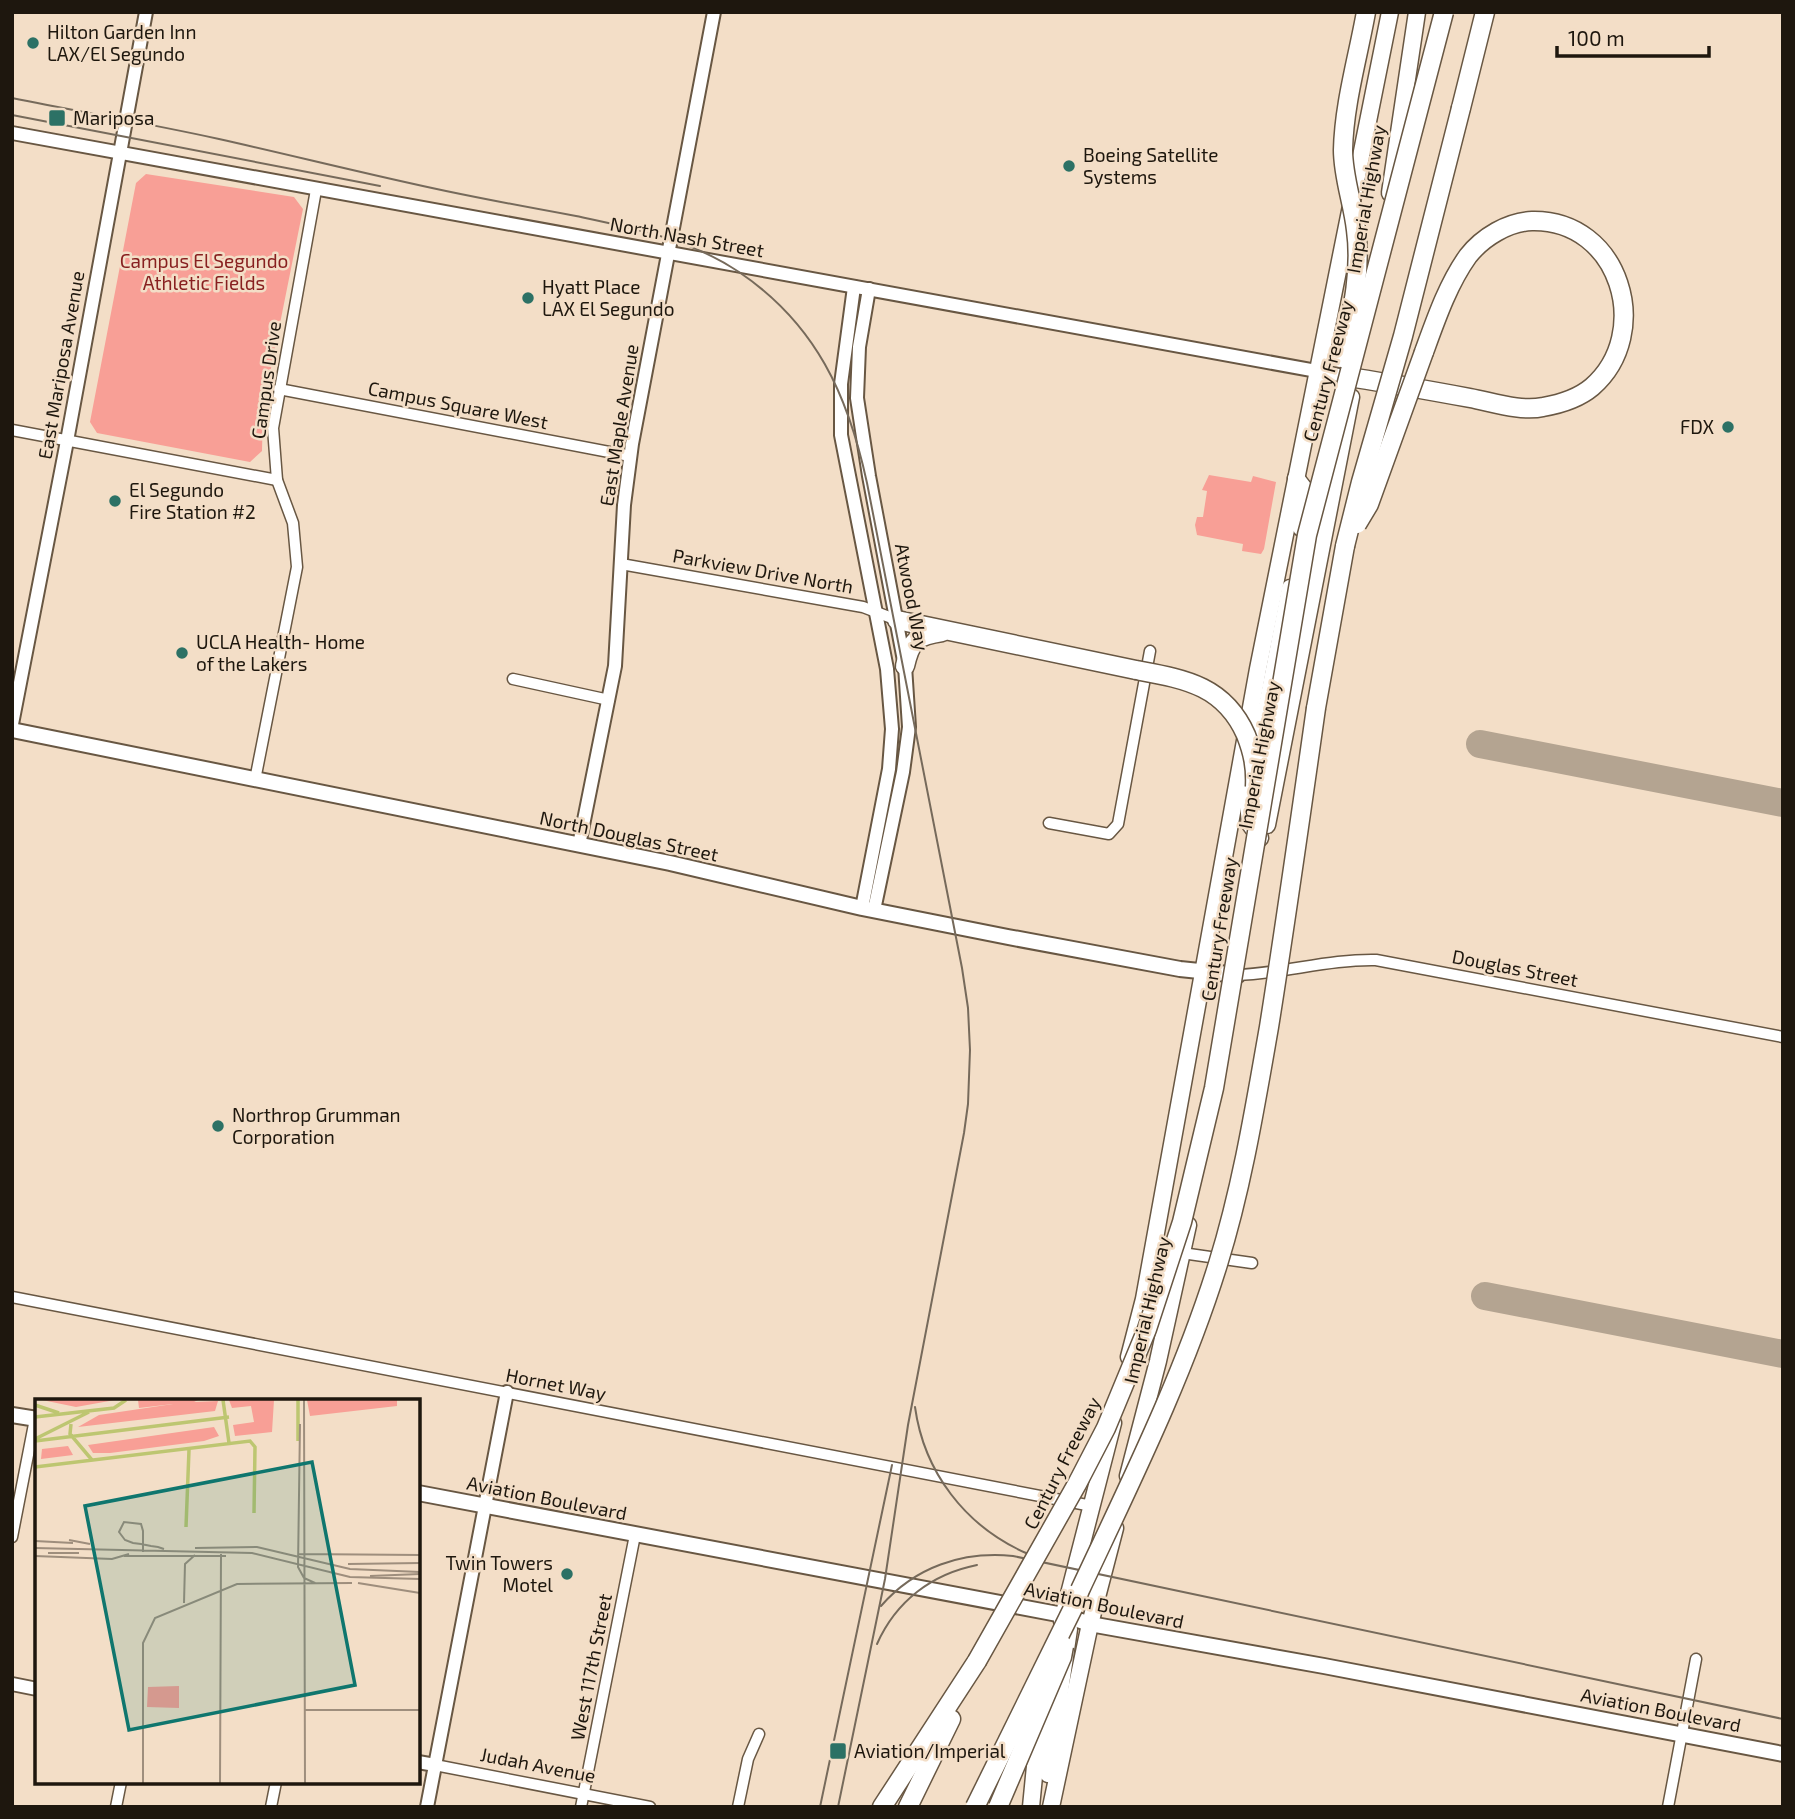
<svg xmlns="http://www.w3.org/2000/svg" width="1795" height="1819" font-family="'Exo 2',sans-serif">
<style>
.green{fill:#f89f96}
.lines{fill:none;stroke-linecap:round;stroke-linejoin:round}
.taxiway{stroke:#b4a491;stroke-width:28}
.minor-casing{stroke:#685743;stroke-width:13}
.tertiary-casing{stroke:#685743;stroke-width:16}
.secondary-casing{stroke:#685743;stroke-width:18}
.primary-casing{stroke:#685743;stroke-width:19}
.motorway-casing{stroke:#685743;stroke-width:21}
.minor{stroke:#fff;stroke-width:10}
.tertiary{stroke:#fff;stroke-width:12}
.secondary{stroke:#fff;stroke-width:14}
.primary{stroke:#fff;stroke-width:16}
.motorway{stroke:#fff;stroke-width:18}
.tram{stroke:#766a5b;stroke-width:2}
.motorway-bridge-casing{stroke:#685743;stroke-width:21;stroke-linecap:butt}
.motorway-bridge{stroke:#fff;stroke-width:18}
.poi-dot{fill:#2c7165;stroke:#f3dec7;stroke-width:2.5}
.labels{text-anchor:middle;stroke-width:5;stroke-linejoin:round;paint-order:stroke}
.poi-label{font-size:19px;fill:#1e170e;stroke:#f3dec7;text-anchor:start}
.street-label{font-size:19px;fill:#1e170e;stroke:#f3dec7}
.park-label{font-size:19px;fill:#882020;stroke:#f3dec7}
.inset-river{fill:none;stroke:#bdc671;stroke-width:3.5}
.inset-road{fill:none;stroke:#9e8e7d;stroke-width:2}
.view{fill:#0f766e;fill-opacity:0.15;stroke:#0f766e;stroke-width:3.5}
.inset-edge{fill:none;stroke:#1e170e;stroke-width:3.5}
</style>
<rect width="100%" height="100%" fill="#f3dec7"/>
<g class="green">
<path d="M146 174 294 197 303 209 263 408 262 451 250 462 97 433 90 422 136 183Z"/>
<path d="M1209 475 1251 482 1253 476 1276 482 1264 549 1261 554 1242 551 1243 544 1197 535 1195 525 1197 517H1203L1207 491 1202 490Z"/>
</g>
<g class="lines">
<g class="taxiway">
<path d="M1480 744 1783 803"/>
<path d="M1485 1296 1783 1354"/>
</g>
<g class="minor-casing">
<g id="minor">
<path d="M279 389 630 456"/>
<path d="M12 430 277 480"/>
<path d="M621 564 863 607 897 620"/>
<path d="M513 679 609 700"/>
<path d="M255 780 297 567 293 523 277 480 273 428 316 190"/>
<path d="M1049 823 1109 834 1118 824 1150 651"/>
<path d="M1238 975C1285 973 1330 959 1376 960L1783 1037"/>
<path d="M1182 1253 1252 1263"/>
<path d="M12 1297 1092 1506"/>
<path d="M12 1537 35 1419"/>
<path d="M435 1765 650 1807"/>
<path d="M116 1807 121 1782"/>
<path d="M271 1807 276 1782"/>
<path d="M581 1807 635 1535"/>
<path d="M738 1807 748 1759 759 1734"/>
<path d="M1668 1807 1696 1659"/>
</g>
</g>
<g class="tertiary-casing">
<g id="tertiary">
<path d="M12 133 1355 378"/>
<path d="M854 287 841 384V435L887 669 892 729 889 769 862 908"/>
<path d="M869 289 859 347 857 398 869 476 905 666 909 727 903 772 874 910"/>
<path d="M12 724 67 441 146 12"/>
<path d="M579 845 615 666 624 505 632 444 714 12"/>
<path d="M12 1684 37 1689"/>
<path d="M418 1762 435 1765"/>
<path d="M427 1807 507 1392"/>
</g>
</g>
<g class="secondary-casing">
<g id="secondary">
<path d="M12 730 670 863 862 908 1008 937 1180 969 1238 975"/>
<path d="M12 1415 37 1419"/>
<path d="M418 1493 1063 1615 1090 1624 1324 1666 1783 1754"/>
</g>
</g>
<g class="primary-casing">
<g id="primary">
<path d="M1390 193 1417 12"/>
<path d="M1296 478 1306 491 1301 528"/>
<path d="M1267 825 1351 397"/>
<path d="M1260 838 1250 824 1248 802 1290 588"/>
<path d="M1129 1357 1144 1299 1258 669 1390 12"/>
<path d="M1128 1476 1158 1361 1188 1225"/>
<path d="M1062 1621 1113 1423"/>
<path d="M1048 1774 1069 1629 1064 1617"/>
<path d="M1031 1807 1035 1766 1044 1708"/>
<path d="M1051 1807 1090 1624 1115 1528"/>
</g>
</g>
<g class="motorway-casing">
<g id="motorway">
<path d="M1461 108 1485 12"/>
<path d="M1355 378C1393 384 1432 391 1470 398 1492 402 1521 412 1543 407 1560 404 1579 398 1592 387 1654 333 1620 219 1532 221 1508 222 1483 237 1468 256 1448 284 1436 319 1424 352"/>
<path d="M897 620 1136 670"/>
<path d="M905 666C911 640 916 636 942 632"/>
<path d="M1316 708 1345 546"/>
<path d="M882 1807 977 1661"/>
<path d="M908 1807 951 1719"/>
</g>
</g>
<use href="#minor" class="minor"/>
<use href="#tertiary" class="tertiary"/>
<use href="#secondary" class="secondary"/>
<use href="#primary" class="primary"/>
<use href="#motorway" class="motorway"/>
<g class="tram">
<path d="M12 98C81 112 151 124 219 139 295 156 370 175 446 191 489 200 532 208 576 216 633 228 690 239 739 272 816 324 848 395 867 483L962 968 968 1008 970 1050 968 1104 964 1133 908 1425 885 1579 838 1807"/>
<path d="M12 115 380 186"/>
<path d="M915 1407C924 1472 965 1526 1026 1553"/>
<path d="M881 1606C915 1567 962 1551 1013 1556L1783 1719"/>
<path d="M877 1644C896 1601 932 1574 977 1565"/>
<path d="M820 1807 892 1465"/>
</g>
<g class="motorway-bridge-casing">
<g id="motorway-bridge">
<path d="M1342 358C1351 316 1362 273 1356 230 1353 203 1343 177 1343 150 1344 104 1358 57 1366 12"/>
<path d="M1357 524 1369 504 1424 352"/>
<path d="M1345 546 1361 482 1403 336 1461 108"/>
<path d="M1136 670C1184 679 1224 685 1246 735 1253 753 1256 767 1255 787"/>
<path d="M1080 1590C1130 1483 1183 1377 1218 1264 1242 1187 1255 1107 1269 1027 1286 920 1301 814 1316 708"/>
<path d="M977 1661 1077 1484 1106 1428 1147 1329 1182 1222 1214 1088 1307 535 1444 12"/>
<path d="M975 1807 1073 1608"/>
<path d="M998 1807 1062 1657 1064 1646"/>
</g>
</g>
<use href="#motorway-bridge" class="motorway-bridge"/>
</g>
<g class="poi-dot">
<circle cx="33" cy="43" r="7"/>
<rect x="48" y="109" width="18" height="18" rx="3.5"/>
<circle cx="1069" cy="166" r="7"/>
<circle cx="528" cy="298" r="7"/>
<circle cx="1728" cy="427" r="7"/>
<circle cx="115" cy="501" r="7"/>
<circle cx="182" cy="653" r="7"/>
<circle cx="218" cy="1126" r="7"/>
<circle cx="567" cy="1574" r="7"/>
<rect x="829" y="1742" width="18" height="18" rx="3.5"/>
</g>
<g class="labels">
<g class="poi-label">
<text x="47" y="39">Hilton Garden Inn<tspan x="47" dy="22">LAX/El Segundo</tspan></text>
<text x="73" y="125">Mariposa</text>
<text x="1083" y="162">Boeing Satellite<tspan x="1083" dy="22">Systems</tspan></text>
<text x="542" y="294">Hyatt Place<tspan x="542" dy="22">LAX El Segundo</tspan></text>
<text x="1714" y="434" text-anchor="end">FDX</text>
<text x="129" y="497">El Segundo<tspan x="129" dy="22">Fire Station #2</tspan></text>
<text x="196" y="649">UCLA Health- Home<tspan x="196" dy="22">of the Lakers</tspan></text>
<text x="232" y="1122">Northrop Grumman<tspan x="232" dy="22">Corporation</tspan></text>
<text x="553" y="1570" text-anchor="end">Twin Towers<tspan x="553" dy="22">Motel</tspan></text>
<text x="854" y="1758">Aviation/Imperial</text>
</g>
<g class="street-label">
<text transform="translate(1366 199) rotate(-80)" y="7">Imperial Highway</text>
<text transform="translate(687 237) rotate(10)" y="7">North Nash Street</text>
<text transform="translate(61 365) rotate(-80)" y="7">East Mariposa Avenue</text>
<text transform="translate(1328 371) rotate(-75)" y="7">Century Freeway</text>
<text transform="translate(266 380) rotate(-82)" y="7">Campus Drive</text>
<text transform="translate(458 405) rotate(11)" y="7">Campus Square West</text>
<text transform="translate(619 425) rotate(-81)" y="7">East Maple Avenue</text>
<text transform="translate(763 571) rotate(10)" y="7">Parkview Drive North</text>
<text transform="translate(912 597) rotate(79)" y="7">Atwood Way</text>
<text transform="translate(1259 755) rotate(-79)" y="7">Imperial Highway</text>
<text transform="translate(629 836) rotate(12)" y="7">North Douglas Street</text>
<text transform="translate(1219 929) rotate(-81)" y="7">Century Freeway</text>
<text transform="translate(1515 968) rotate(11)" y="7">Douglas Street</text>
<text transform="translate(1147 1310) rotate(-77)" y="7">Imperial Highway</text>
<text transform="translate(556 1384) rotate(11)" y="7">Hornet Way</text>
<text transform="translate(1062 1463) rotate(-63)" y="7">Century Freeway</text>
<text transform="translate(547 1498) rotate(11)" y="7">Aviation Boulevard</text>
<text transform="translate(1104 1605) rotate(12)" y="7">Aviation Boulevard</text>
<text transform="translate(591 1667) rotate(-79)" y="7">West 117th Street</text>
<text transform="translate(1661 1710) rotate(11)" y="7">Aviation Boulevard</text>
<text transform="translate(538 1765) rotate(11)" y="7">Judah Avenue</text>
</g>
<g class="park-label">
<text x="204" y="268">Campus El Segundo<tspan x="204" dy="22">Athletic Fields</tspan></text>
</g>
</g>
<g transform="translate(35 1399)">
<rect width="385" height="385" fill="#f3dec7"/>
<path d="M7 1H80L41 8ZM103 1H163L159 3 183 2 180 12 43 28 64 16 138 5 104 9ZM194 1H239L237 33 200 37 198 26 219 23 216 7 197 9ZM272 1H362V7L275 17ZM179 28 184 37 169 42 75 54H58L53 46ZM33 47 38 56 6 60 7 50ZM144 287V309L112 308 113 288Z" fill="#f89f96"/>
<path class="inset-river" d="M188 1 194 44M263 1V42M0 6 24 14M0 18 79 9 91 1M36 25 35 35 57 61M0 40 54 13M0 42 194 18M0 68 215 42 220 48 219 114M151 128 154 51"/>
<path class="inset-road" d="M269 1 270 384M265 25 263 168 269 179 280 184M34 141 55 145M0 142 38 144M0 149 217 154 315 178 385 180M160 149 222 148 315 170 385 173M108 153V132L106 125 89 123 84 133 90 141 98 144 106 145 116 147 123 148 129 150M13 154H44M264 155 385 156M0 157 77 160 94 155M89 157H191M313 165 385 164M335 177 385 175M323 184 385 194M149 204 150 165 160 156M270 311H385M108 384V244L120 219 202 185 317 184M185 384 186 155"/>
<path class="view" d="M277 63 320 286 94 331 50 107Z"/>
<rect width="385" height="385" class="inset-edge"/>
</g>
<rect width="1795" height="1819" fill="none" stroke="#1e170e" stroke-width="28"/>
<path d="M1557 46v10h152v-10" fill="none" stroke="#1e170e" stroke-width="3.5"/>
<text x="1568" y="46" font-size="21" fill="#1e170e" stroke="#f3dec7" stroke-width="5" paint-order="stroke">100 m</text>
</svg>
